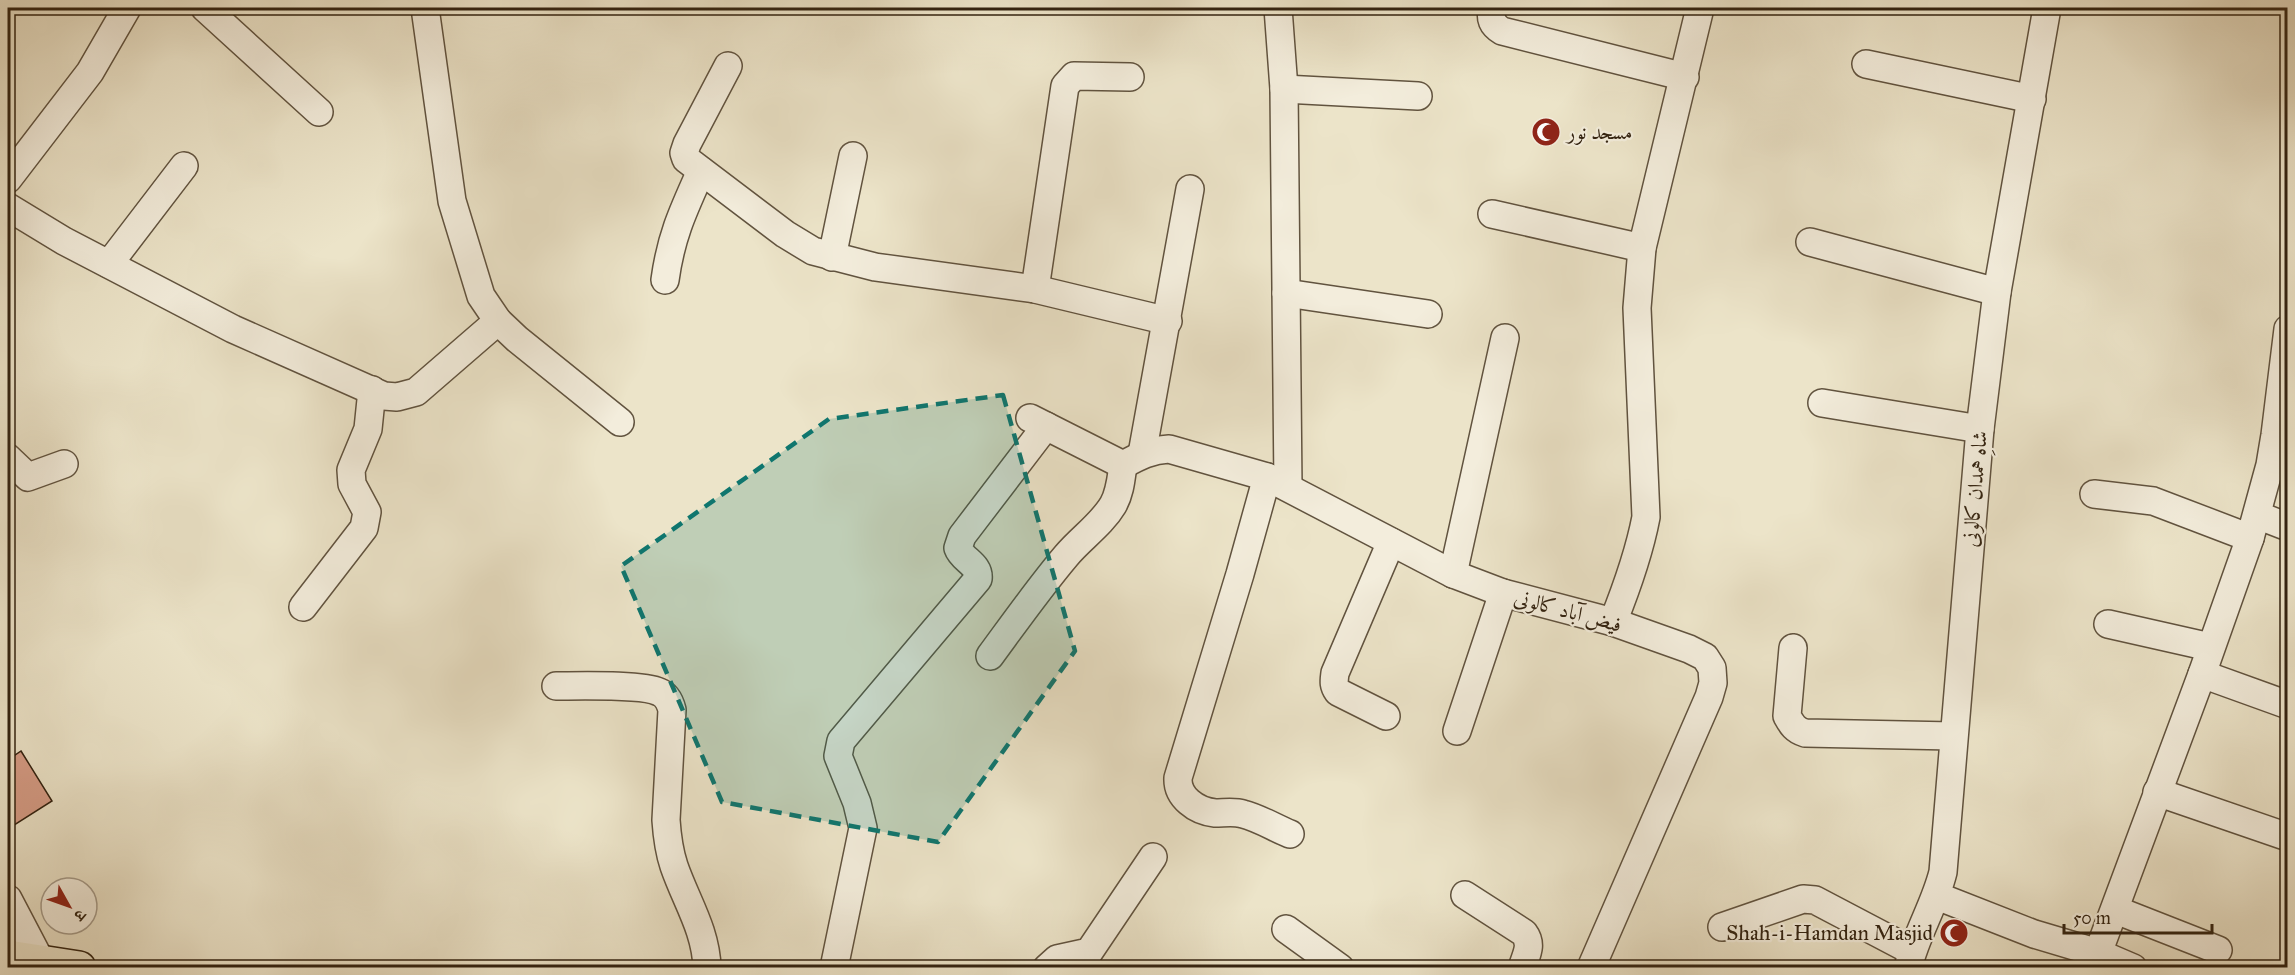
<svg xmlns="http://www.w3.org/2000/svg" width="2295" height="975" font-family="'IM FELL Great Primer',Amiri,'Noto Serif Devanagari',serif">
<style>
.building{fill:#d69d87;stroke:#332311;stroke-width:1.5}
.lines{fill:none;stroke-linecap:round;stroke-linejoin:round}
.minor-casing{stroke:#61533f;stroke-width:30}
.major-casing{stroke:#332311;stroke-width:36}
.minor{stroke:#f3eddc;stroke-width:27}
.major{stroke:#ece4c9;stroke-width:33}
.marked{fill:#0f766e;fill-opacity:0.2;stroke:#0f766e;stroke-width:4.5;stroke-dasharray:12 8;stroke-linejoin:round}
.labels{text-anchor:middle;stroke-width:4.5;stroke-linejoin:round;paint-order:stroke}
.poi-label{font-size:21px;fill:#332311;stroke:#f3eddc;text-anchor:start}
.street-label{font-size:21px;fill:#332311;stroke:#f3eddc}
</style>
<rect width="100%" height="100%" fill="#ece4c9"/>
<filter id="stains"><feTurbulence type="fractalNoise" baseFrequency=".00333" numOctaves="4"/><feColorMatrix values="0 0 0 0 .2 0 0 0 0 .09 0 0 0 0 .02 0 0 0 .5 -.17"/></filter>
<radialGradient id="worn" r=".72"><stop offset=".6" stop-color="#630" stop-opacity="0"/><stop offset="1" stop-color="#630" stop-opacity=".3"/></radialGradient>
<path class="building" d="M21 751 52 801 8 829V760Z"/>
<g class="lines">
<g class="minor-casing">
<g id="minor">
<path d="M205 8 319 112"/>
<path d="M425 8 452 201 481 296 498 321 517 339 620 422"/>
<path d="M1278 8 1284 89 1288 487"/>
<path d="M1492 8C1490 19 1492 25 1502 31L1685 77"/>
<path d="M1866 64 2032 99"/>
<path d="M728 66 687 144 684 153 686 159 785 234 813 251 875 267 1035 289 1168 321"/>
<path d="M1284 89 1418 96"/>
<path d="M8 179 90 72 127 8"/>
<path d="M8 207 64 241 233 329 384 396 397 397 416 392 498 321"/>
<path d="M1492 214 1642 248"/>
<path d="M1810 242 1997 292"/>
<path d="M832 257 853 156"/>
<path d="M109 264 184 166"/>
<path d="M665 280C671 236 683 211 701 171"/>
<path d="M1035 289 1065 86 1074 76 1130 77"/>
<path d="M1286 293 1428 314"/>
<path d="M1822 403 1980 429"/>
<path d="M1030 418 1123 465"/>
<path d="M1142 454 1190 189"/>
<path d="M8 458 28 477 64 464"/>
<path d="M1123 465C1139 456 1151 450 1169 449L1267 477 1453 574 1503 593 1613 622 1689 649 1705 657 1712 668 1713 683 1709 697 1591 968"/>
<path d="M1267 477 1240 574 1178 778C1177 797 1196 811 1215 813 1224 813 1234 811 1243 814 1259 818 1275 828 1290 834"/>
<path d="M2094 494 2153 501 2250 538"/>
<path d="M2257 515 2288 527"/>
<path d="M1453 574 1505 338"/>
<path d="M303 607 364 528 367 512 352 484 351 470 368 429 372 390"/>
<path d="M1613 622C1627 587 1639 554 1646 517L1637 308 1642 248 1700 8"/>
<path d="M2108 624 2210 647"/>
<path d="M1793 648 1787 716C1792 725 1795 730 1805 733L1953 736"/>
<path d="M990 656C1015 622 1039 588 1066 556 1081 538 1101 525 1113 505 1120 493 1121 479 1123 465"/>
<path d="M2202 674 2288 705"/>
<path d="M556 686C578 686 643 684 659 692 667 695 670 702 672 710L666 820C667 835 669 851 674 866 686 901 706 930 707 968"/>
<path d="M1386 716 1338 692C1333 685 1334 681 1335 673L1391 542"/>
<path d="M1457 731 1503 593"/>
<path d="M2157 792 2288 837"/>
<path d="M1465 895 1524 933C1533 945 1526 955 1522 968"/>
<path d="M1937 896 2034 934 2098 953 2133 968"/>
<path d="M8 899 41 962"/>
<path d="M2116 910 2218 950"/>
<path d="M1722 927 1803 899 1815 900 1912 951"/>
<path d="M1286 929 1340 968"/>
<path d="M2098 953 2202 674 2250 538 2270 465 2275 435 2288 329"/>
<path d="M834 968 863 828 857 803 838 756 841 741 978 579C980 564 962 560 958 548L962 536 1046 426"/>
<path d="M1047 968 1057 959 1089 952 1153 857"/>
<path d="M1908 968C1916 934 1935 905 1943 872L1980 429 1997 292 2047 8"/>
</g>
</g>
<g class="major-casing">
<path id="major" d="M8 957 79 968"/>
</g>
<use href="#minor" class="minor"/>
<use href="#major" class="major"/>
</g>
<path class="marked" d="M1003 395 1075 651 938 842 722 802 621 566 829 419Z"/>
<defs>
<g id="mosque-disc" transform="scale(1.5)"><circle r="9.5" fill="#8f2418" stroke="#f3eddc"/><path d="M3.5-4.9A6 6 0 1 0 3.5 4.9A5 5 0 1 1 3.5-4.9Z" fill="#fff"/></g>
</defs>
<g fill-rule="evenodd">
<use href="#mosque-disc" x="1546" y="132"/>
<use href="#mosque-disc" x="1954" y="933"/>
</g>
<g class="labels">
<g class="poi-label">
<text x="1567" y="139">مسجد نور</text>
<text x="1933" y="940" text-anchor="end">Shah-i-Hamdan Masjid</text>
</g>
<g class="street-label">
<text transform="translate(1975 489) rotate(-85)" y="7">شاہِ ہمدان کالونی</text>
<text transform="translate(1568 611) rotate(15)" y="7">فیض آباد کالونی</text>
</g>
</g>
<rect width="2295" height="975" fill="none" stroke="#ece4c9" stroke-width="30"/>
<rect x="9" y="9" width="2277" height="957" fill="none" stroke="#332311" stroke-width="3"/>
<rect x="15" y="15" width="2265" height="945" fill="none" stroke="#332311" stroke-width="1.5"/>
<g transform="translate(69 906) rotate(130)"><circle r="28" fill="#f3eddc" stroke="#a69c8b" stroke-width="1.5"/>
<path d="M0-4.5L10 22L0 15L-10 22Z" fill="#8f2418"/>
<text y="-9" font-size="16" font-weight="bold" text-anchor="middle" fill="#332311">उ</text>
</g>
<path d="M2064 924v9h148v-9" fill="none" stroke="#332311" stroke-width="3"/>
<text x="2073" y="924" font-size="18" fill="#332311" stroke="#f3eddc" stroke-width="4.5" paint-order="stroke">50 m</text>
<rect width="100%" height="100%" filter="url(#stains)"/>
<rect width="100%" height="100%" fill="url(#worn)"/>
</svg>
